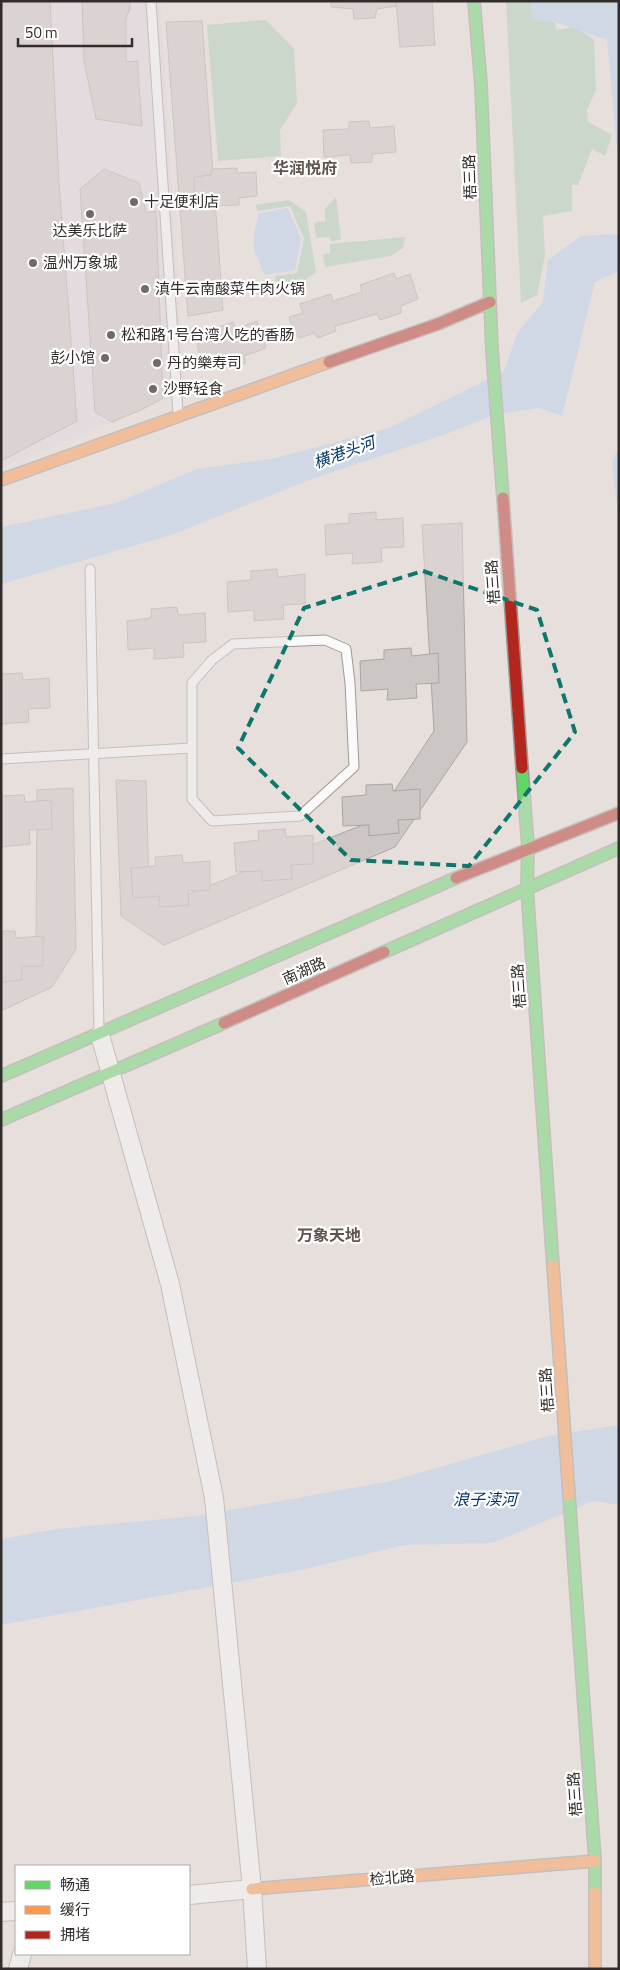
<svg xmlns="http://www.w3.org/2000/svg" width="620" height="1970" font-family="'Titillium Web','Noto Sans SC',sans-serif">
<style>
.commercial{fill:#e2d7e0}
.green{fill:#abcfb6}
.water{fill:#b6d0f2}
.building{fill:#ccc6c4;stroke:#aba6a4}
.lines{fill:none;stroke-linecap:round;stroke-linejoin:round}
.lane-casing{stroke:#9e9996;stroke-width:11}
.street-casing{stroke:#9e9996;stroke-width:20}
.fast-casing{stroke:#9e9996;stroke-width:14}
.slow-casing{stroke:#9e9996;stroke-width:14}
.jam-casing{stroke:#9e9996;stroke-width:14}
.lane{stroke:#fbfafa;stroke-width:9}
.street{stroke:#fbfafa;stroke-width:18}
.fast{stroke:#63d668;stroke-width:11}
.slow{stroke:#ff974d;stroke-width:11}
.jam{stroke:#b3261e;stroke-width:11}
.marked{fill:none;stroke:#0f766e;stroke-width:4;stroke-dasharray:10 6;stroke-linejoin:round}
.poi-dot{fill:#716b68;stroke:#fff;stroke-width:2}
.labels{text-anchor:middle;stroke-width:4.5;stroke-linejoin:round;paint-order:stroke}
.street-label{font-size:15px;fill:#322d2a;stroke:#fff}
.poi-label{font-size:15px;fill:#322d2a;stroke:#fff;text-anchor:start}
.neighbourhood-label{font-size:16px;font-weight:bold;fill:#5f534e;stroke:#fff}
.water-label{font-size:16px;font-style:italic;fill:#00366b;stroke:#fff}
</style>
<rect width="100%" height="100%" fill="#e6dfdc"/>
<path class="commercial" d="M1 1H160L185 392 1 468Z"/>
<g class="green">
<path d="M506 1H531L532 20 555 22 556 30 575 27 594 40 596 90 587 110 588 122 612 135 605 156 592 149 578 185H572V211L543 216 545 255 537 295 521 303Z"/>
<path d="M266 20 294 49 297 103 280 130 281 156 218 161 207 25Z"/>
<path d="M336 197 341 240 331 241 329 237 316 238 314 223 325 221V209Z"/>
<path d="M289 200 306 212 316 272 305 280 277 292 275 276 297 273 304 238 290 206 257 211 256 205Z"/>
<path d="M405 237 403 248 391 256 325 267 323 255 330 253V244Z"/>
</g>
<g class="water">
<path d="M531 1H619V170L607 40 555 22 532 20Z"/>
<path d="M288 208 301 239 295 270 265 275C251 246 251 243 259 213Z"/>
<path d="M619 234V271L595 282 562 416 539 408 497 414 446 434 312 479 171 535 1 584V527L116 503 197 469 271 459 389 428 504 371 518 332 543 302 548 260 581 236Z"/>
<path d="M619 450V520L612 466 616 452Z"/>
<path d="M619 1425V1505L593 1501 493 1543 404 1545 306 1569 1 1625V1539L56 1529 197 1516 391 1481 548 1436Z"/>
</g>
<g class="building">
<path d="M1 1H50L59 183 77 421 1 461Z"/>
<path d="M82 1H130V8L126 19V62L138 61V71L142 126 96 119 84 61Z"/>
<path d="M331 1H396V6L377 9 375 18 354 19 353 9 331 7Z"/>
<path d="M396 1H432L435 45 400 47Z"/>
<path d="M202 21 223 310 188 316 166 22Z"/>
<path d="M369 121 370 128 394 126 396 152 372 154V162L351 163 350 155 324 157 323 130 349 129V122Z"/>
<path d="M237 168V173L256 172 257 196 239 198V205L213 206V199L195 200 194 177 211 175 212 169Z"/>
<path d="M104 169 139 183 146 213 156 211 163 398 141 410 112 422 95 412 80 189Z"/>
<path d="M394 273 396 279 410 274 418 299 401 306V313L380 320 377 314 335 326 336 331 318 338 314 333 300 338 294 334 289 317 303 313 300 304 331 294 333 301 362 292 360 285Z"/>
<path d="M257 321 266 348 244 356 246 363 227 369 225 362 203 368 197 344 218 336 216 328 233 322 236 329Z"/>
<path d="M376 512V520L403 518 404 547 381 548 382 562 352 564 353 553 326 555 325 525 349 523V514Z"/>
<path d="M462 523 467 742 395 847 164 945 121 916 116 780 146 781 149 884 176 899 375 820 434 731 422 525Z"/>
<path d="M277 569 278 577 305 574V604L283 605 284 619 254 621V610L228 612 227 582 251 580V571Z"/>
<path d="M177 607 178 615 205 613 206 642 183 643 184 657 154 659V648L128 650 127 621 151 618V609Z"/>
<path d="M411 648 412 656 438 653 439 683 416 684 417 698 387 700 388 689 361 691 360 661 384 659V650Z"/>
<path d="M22 673 23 680 49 678 50 708 28 709 29 722 1 724V674Z"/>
<path d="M392 784 393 791 420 789V819L398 820 399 833 369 836V825L343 826 342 797 366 795V785Z"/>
<path d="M73 788 76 949 52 987 1 1011V975L36 959 37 790Z"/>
<path d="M24 795 25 802 51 800 52 829 29 830 30 844 1 847V796Z"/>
<path d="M285 829 286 837 313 835V864L291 865 292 879 262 881V871L236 872 234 843 259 840 258 831Z"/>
<path d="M182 855 183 863 210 861V890L188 891 189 905 159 907V896L133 898 131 868 156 866 155 857Z"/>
<path d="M1 931H15L16 938 43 936V966H21L22 980 1 982Z"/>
</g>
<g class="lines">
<g class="lane-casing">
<g id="lane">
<path d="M151 1 178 413"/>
<path d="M90 569 99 1030"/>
<path d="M1 759 192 748V799L212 821 300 816 354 767 350 683 346 649 325 640 233 644 212 660 192 683V748"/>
</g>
</g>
<g class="street-casing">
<g id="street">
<path d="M100 1035 170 1284 214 1498 252 1889 257 1969"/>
<path d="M189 1895 252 1889"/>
<path d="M1 1912 16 1911"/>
<path d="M18 1969 22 1954"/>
</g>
</g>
<g class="fast-casing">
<g id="fast">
<path d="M474 1 481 85 492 350 503 498"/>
<path d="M522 768 528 847 527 888 553 1266"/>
<path d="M384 952 619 848"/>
<path d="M1 1076 456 878"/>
<path d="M1 1120 224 1023"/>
<path d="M569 1495 595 1861V1893"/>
</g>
</g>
<g class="slow-casing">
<g id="slow">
<path d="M1 480 329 362"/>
<path d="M553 1266 569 1495"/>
<path d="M252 1889 595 1861"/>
<path d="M595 1893V1969"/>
</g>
</g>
<g class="jam-casing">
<g id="jam">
<path d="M329 362 438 324 490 302"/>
<path d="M503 498 522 768"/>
<path d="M456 878 619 813"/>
<path d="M224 1023 384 952"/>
</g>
</g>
<use href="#lane" class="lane"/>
<use href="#street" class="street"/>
<use href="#fast" class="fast"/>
<use href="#slow" class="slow"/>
<use href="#jam" class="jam"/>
</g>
<path d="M0 0H620V1970H0ZM423 571 537 610 575 732 469 866 351 860 238 748 304 608Z" fill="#e6dfdc" fill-opacity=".55" fill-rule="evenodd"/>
<path class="marked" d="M423 571 537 610 575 732 469 866 351 860 238 748 304 608Z"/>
<g class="poi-dot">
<circle cx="134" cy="202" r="5"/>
<circle cx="90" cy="214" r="5"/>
<circle cx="33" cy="263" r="5"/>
<circle cx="145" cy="289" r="5"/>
<circle cx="111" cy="335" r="5"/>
<circle cx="105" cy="358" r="5"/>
<circle cx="157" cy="363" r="5"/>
<circle cx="153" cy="389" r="5"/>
</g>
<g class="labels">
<g class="street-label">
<text transform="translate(470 177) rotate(-92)" y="5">梧三路</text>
<text transform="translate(493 582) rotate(-94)" y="5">梧三路</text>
<text transform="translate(304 971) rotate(-24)" y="5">南湖路</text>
<text transform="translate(519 986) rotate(-94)" y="5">梧三路</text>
<text transform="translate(547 1390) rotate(-94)" y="5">梧三路</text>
<text transform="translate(575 1794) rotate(-94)" y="5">梧三路</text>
<text transform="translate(392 1878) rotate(-5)" y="5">检北路</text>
</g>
<g class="poi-label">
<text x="144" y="207">十足便利店</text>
<text x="90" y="236" text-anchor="middle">达美乐比萨</text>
<text x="43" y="268">温州万象城</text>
<text x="155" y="294">滇牛云南酸菜牛肉火锅</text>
<text x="121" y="340">松和路1号台湾人吃的香肠</text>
<text x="95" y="363" text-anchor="end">彭小馆</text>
<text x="167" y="368">丹的樂寿司</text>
<text x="163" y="394">沙野轻食</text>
</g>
<g class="neighbourhood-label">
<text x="305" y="174">华润悦府</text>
<text x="329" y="1241">万象天地</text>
</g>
<g class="water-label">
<text transform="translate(344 452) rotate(-20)" y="6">横港头河</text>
<text x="485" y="1505">浪子渎河</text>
</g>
</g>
<rect width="620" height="1970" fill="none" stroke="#322d2a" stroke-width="5"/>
<rect x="15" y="1865" width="175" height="90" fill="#ffffff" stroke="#adabaa"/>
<rect x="25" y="1881" width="25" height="8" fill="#63d668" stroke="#adabaa"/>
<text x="60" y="1890" font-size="15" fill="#322d2a">畅通</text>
<rect x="25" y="1906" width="25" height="8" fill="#ff974d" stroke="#adabaa"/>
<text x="60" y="1915" font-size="15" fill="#322d2a">缓行</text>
<rect x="25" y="1931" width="25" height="8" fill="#b3261e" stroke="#adabaa"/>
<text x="60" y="1940" font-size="15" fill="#322d2a">拥堵</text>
<path d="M18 38v8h114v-8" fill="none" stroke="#322d2a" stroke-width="2.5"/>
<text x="25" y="38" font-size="15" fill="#322d2a" stroke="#ffffff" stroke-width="4" paint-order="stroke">50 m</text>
</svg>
